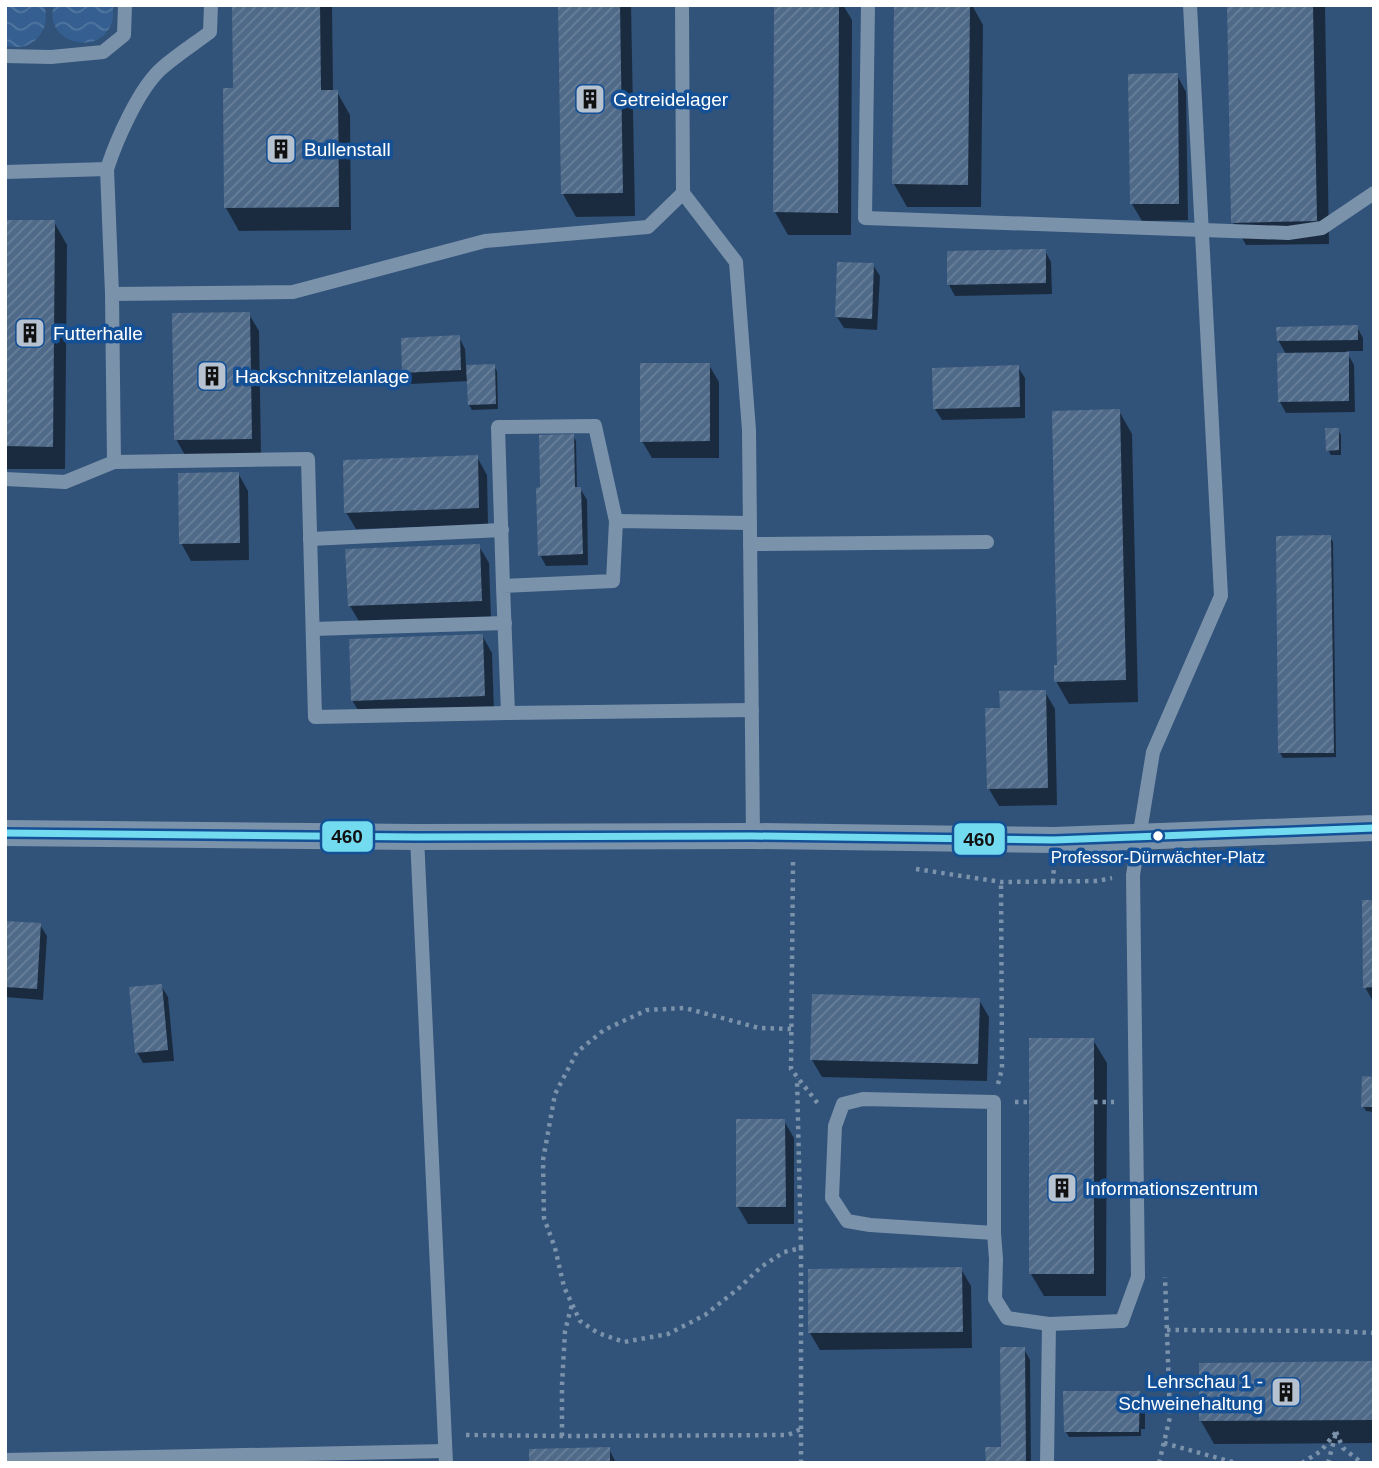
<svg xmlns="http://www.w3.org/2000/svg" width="1379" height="1468" font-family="Arial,sans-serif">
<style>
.water{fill:url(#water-waves)}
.shadow{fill:#0007}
.building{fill:url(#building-hatch)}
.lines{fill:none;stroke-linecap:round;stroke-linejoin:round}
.path{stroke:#7b92ab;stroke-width:4.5;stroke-dasharray:3.5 5;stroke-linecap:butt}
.lane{stroke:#7b92ab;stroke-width:14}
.street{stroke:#7b92ab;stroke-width:26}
.bus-1-casing{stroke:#145096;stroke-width:12}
.bus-1{stroke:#73dbef;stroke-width:7}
.bus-dot{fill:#fff;stroke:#145096;stroke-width:2.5}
.labels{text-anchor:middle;stroke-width:7;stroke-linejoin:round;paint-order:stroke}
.bus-label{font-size:17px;fill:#fff;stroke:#145096}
.poi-label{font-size:19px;fill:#fff;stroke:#145096;text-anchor:start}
.line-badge{stroke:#145096;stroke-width:2.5}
.pale-badge-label{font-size:19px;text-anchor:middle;font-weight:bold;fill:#111}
</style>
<defs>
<pattern id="water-waves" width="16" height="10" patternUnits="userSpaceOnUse" patternTransform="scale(1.75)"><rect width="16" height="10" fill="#345f90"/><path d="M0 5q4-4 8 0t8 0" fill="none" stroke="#5277a1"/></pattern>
<pattern id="building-hatch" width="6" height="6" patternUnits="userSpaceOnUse" patternTransform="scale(1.75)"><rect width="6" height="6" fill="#4f6988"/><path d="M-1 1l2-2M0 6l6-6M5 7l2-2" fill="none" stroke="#69809a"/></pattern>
</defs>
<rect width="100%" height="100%" fill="#315279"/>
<g class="water">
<path d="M5 5H44C51 24 39 47 17 47 13 47 9 46 5 46Z"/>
<path d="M54 5H113C113 10 114 17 112 22 100 59 42 42 54 5Z"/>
</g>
<g class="shadow">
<path d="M234 5H332L333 92H337L350 115 351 230 239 231 226 208 234 89Z"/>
<path d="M559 5H631L635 216 576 217 563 194Z"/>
<path d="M776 5H843L852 20 851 235H788L775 212Z"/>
<path d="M896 5H972L983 25 981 207H907L894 184Z"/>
<path d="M1229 5H1325L1329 244 1246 245 1233 222Z"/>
<path d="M1177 75 1186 92 1188 220 1142 221 1132 204Z"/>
<path d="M5 222H54L67 245 65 469H5Z"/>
<path d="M1045 251 1051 262 1052 294 955 296 949 285Z"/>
<path d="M873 265 880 276 877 330 844 328 837 317Z"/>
<path d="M249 314 259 331 261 455 186 457 176 439Z"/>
<path d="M1357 327 1363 338V351H1346L1354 365 1355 412 1286 413 1280 402 1286 354 1278 340Z"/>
<path d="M459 337 465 349 466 366H494L497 371 498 409 472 410 469 405V381L411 384 404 372Z"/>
<path d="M709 365 719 382V458H652L642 441Z"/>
<path d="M1018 367 1025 378V418L942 420 935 409Z"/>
<path d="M1119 411 1132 434 1138 702 1069 704 1056 681Z"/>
<path d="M1338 430 1341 435V455H1331L1328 450Z"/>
<path d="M573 436 576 441 577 488H580L587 500 588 565 546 566 540 555 543 489Z"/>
<path d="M477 457 487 475 488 525 356 529 346 512Z"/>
<path d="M238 473 248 491 249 560 191 561 181 543Z"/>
<path d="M1330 537 1333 542 1336 757 1283 758 1280 753Z"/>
<path d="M479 546 489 563 491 618 360 623 350 606Z"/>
<path d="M482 635 492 653 494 713 362 717 352 700Z"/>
<path d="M1045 692 1055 709 1057 805 999 806 989 789Z"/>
<path d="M1374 902V1003L1365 987Z"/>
<path d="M5 923 40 925 47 936 43 1000 5 997Z"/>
<path d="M161 986 168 997 174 1061 143 1063 137 1052Z"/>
<path d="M979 1000 989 1017 987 1081 822 1077 812 1060Z"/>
<path d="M1093 1040 1107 1063 1106 1296H1044L1031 1274Z"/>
<path d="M1374 1078V1112L1366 1111 1363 1106Z"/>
<path d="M784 1121 794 1138V1224H748L738 1207Z"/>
<path d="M961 1269 971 1286 972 1348 820 1350 810 1333Z"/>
<path d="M1024 1349 1030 1360 1031 1463H987L1003 1449Z"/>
<path d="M1374 1363V1443L1214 1444 1201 1421V1365Z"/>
<path d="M1139 1393 1145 1404V1429H1141V1436L1069 1437 1066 1432Z"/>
<path d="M609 1449 616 1463H531Z"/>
</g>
<g class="building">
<path d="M232 5H320L321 90H338L339 207 224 208 223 88H233Z"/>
<path d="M558 5H620L623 193 561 194Z"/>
<path d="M774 5H839L838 213 773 212Z"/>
<path d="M894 5H970L968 185 892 184Z"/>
<path d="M1227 5H1313L1317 221 1231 223Z"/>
<path d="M1178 73 1179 204H1130L1128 74Z"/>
<path d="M5 220H55L53 447 5 446Z"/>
<path d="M1046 249V283L947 285V251Z"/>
<path d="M837 262 874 263 872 319 835 317Z"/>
<path d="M250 312 252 439 174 440 172 313Z"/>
<path d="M1358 325V340L1277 341 1276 327Z"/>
<path d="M460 335 461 370 402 373 401 338Z"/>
<path d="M1349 352V401L1278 402 1277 353Z"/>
<path d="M640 363H710V441L640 442Z"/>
<path d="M495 364 496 404 468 405 466 365Z"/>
<path d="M1019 365 1020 407 933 409 932 368Z"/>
<path d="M1120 409 1126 680 1054 682V665H1057L1052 411Z"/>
<path d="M1325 428H1339V450L1326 451Z"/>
<path d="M574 434 575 487H581L583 554 538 556 536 488 540 487 539 435Z"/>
<path d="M478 455 479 508 344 513 343 460Z"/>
<path d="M239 472 240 543 179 544 178 473Z"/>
<path d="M1331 535 1334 753H1278L1276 536Z"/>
<path d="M480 544 482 601 348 606 345 549Z"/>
<path d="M483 634 485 696 351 701 349 639Z"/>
<path d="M1046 690 1048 788 987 789 985 708H1000L999 691Z"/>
<path d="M1362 900H1374V987L1363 988Z"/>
<path d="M5 921 41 923 37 989 5 987Z"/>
<path d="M162 984 168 1050 135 1053 129 987Z"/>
<path d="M812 994 980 998 978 1064 810 1060Z"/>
<rect x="1029" y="1038" width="65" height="236"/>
<path d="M1362 1076 1374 1077V1107H1361Z"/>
<path d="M736 1119H785L786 1207H736Z"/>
<path d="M962 1267 963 1332 808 1333V1269Z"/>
<path d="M1000 1347H1025L1026 1463H986L985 1447H1001Z"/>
<path d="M1374 1361V1420L1199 1421V1363Z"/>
<path d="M1063 1391H1140L1139 1432H1064Z"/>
<path d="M610 1447V1463H529V1449Z"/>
</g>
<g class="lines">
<g class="path">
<path d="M793 862 791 1069 819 1105"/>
<path d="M916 869 1001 882 1097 881 1112 878"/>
<path d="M1053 882 1054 865"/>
<path d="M791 1029 759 1028 685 1008 647 1010 604 1030 577 1052 555 1094 543 1160 544 1218 555 1248 564 1287 580 1321 598 1333 624 1342 668 1334 705 1315 739 1288 761 1267 784 1252 801 1248 797 1078"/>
<path d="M998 1084 1002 1069 1001 882"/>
<path d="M1015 1102H1029"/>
<path d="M1094 1102H1114"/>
<path d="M1167 1330 1332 1331 1374 1333"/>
<path d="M1336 1432 1343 1448 1362 1463"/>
<path d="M466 1435 562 1436 788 1435 801 1429"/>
<path d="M562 1436V1385L565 1331 572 1304"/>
<path d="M1164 1443 1236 1463"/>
<path d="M801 1463V1248"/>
<path d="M1159 1463 1170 1417 1165 1277"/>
<path d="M1302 1463 1321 1451 1336 1432"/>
<path d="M1328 1463 1336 1433"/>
</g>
<g class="lane">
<path d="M682 5 683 193 736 262 749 430 753 836"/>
<path d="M868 5 865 218 1288 233 1322 228 1374 193"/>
<path d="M5 56 51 57 103 52 124 35 125 5"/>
<path d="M107 169C116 141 139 88 162 68 177 55 194 44 210 32L211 5"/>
<path d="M5 172 107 169 112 294"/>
<path d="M5 479 65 482 114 462"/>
<path d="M750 523 616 521 613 581 503 586 508 713 752 710"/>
<path d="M310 539 502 530"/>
<path d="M750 544 987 542"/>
<path d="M503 586 498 427 595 426 616 521"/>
<path d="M313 629 505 623"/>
<path d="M508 713 315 717 308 459 114 462 112 294 293 292 485 241 648 227 683 193"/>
<path d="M417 837 446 1463"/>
<path d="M994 1233 870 1225 847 1221 832 1198 835 1126 843 1104 863 1099 994 1102V1233L996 1259 995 1299 1007 1318 1049 1324"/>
<path d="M5 1460 445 1451"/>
<path d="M1047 1463 1049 1324 1122 1321 1138 1277 1133 875 1153 752 1221 596 1190 5"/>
</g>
<path class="street" d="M5 833 417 837 753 836 1054 840 1374 828"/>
<g class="bus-1-casing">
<path id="bus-1" d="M5 833 417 837 753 836 1054 840 1374 828"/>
</g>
<use href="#bus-1" class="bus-1"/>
</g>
<defs>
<g id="building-square" transform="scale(1.575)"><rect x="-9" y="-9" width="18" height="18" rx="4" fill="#b7c2d0" stroke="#145096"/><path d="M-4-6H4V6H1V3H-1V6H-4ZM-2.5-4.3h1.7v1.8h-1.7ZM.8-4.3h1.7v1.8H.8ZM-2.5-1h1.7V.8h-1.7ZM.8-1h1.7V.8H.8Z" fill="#111"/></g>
</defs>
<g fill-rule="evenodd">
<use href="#building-square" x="590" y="99"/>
<use href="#building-square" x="281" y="149"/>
<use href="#building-square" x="30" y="333"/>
<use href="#building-square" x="212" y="376"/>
<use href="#building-square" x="1062" y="1188"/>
<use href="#building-square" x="1286" y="1392"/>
</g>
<circle class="bus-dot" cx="1158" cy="836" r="6"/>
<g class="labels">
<g class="bus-label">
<text x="1158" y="863">Professor-Dürrwächter-Platz</text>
</g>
<g class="poi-label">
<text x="613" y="106">Getreidelager</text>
<text x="304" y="156">Bullenstall</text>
<text x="53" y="340">Futterhalle</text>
<text x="235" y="383">Hackschnitzelanlage</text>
<text x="1085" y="1195">Informationszentrum</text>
<text x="1263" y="1388" text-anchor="end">Lehrschau 1 -<tspan x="1263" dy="22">Schweinehaltung</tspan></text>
</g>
</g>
<g class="line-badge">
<rect x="321" y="820" width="53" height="33" rx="7" fill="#73dbef"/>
<rect x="953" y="822" width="53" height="34" rx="7" fill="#73dbef"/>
</g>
<g class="pale-badge-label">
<text x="347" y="843">460</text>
<text x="979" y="846">460</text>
</g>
<rect width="1379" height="1468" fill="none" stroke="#ffffff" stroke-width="14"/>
</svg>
